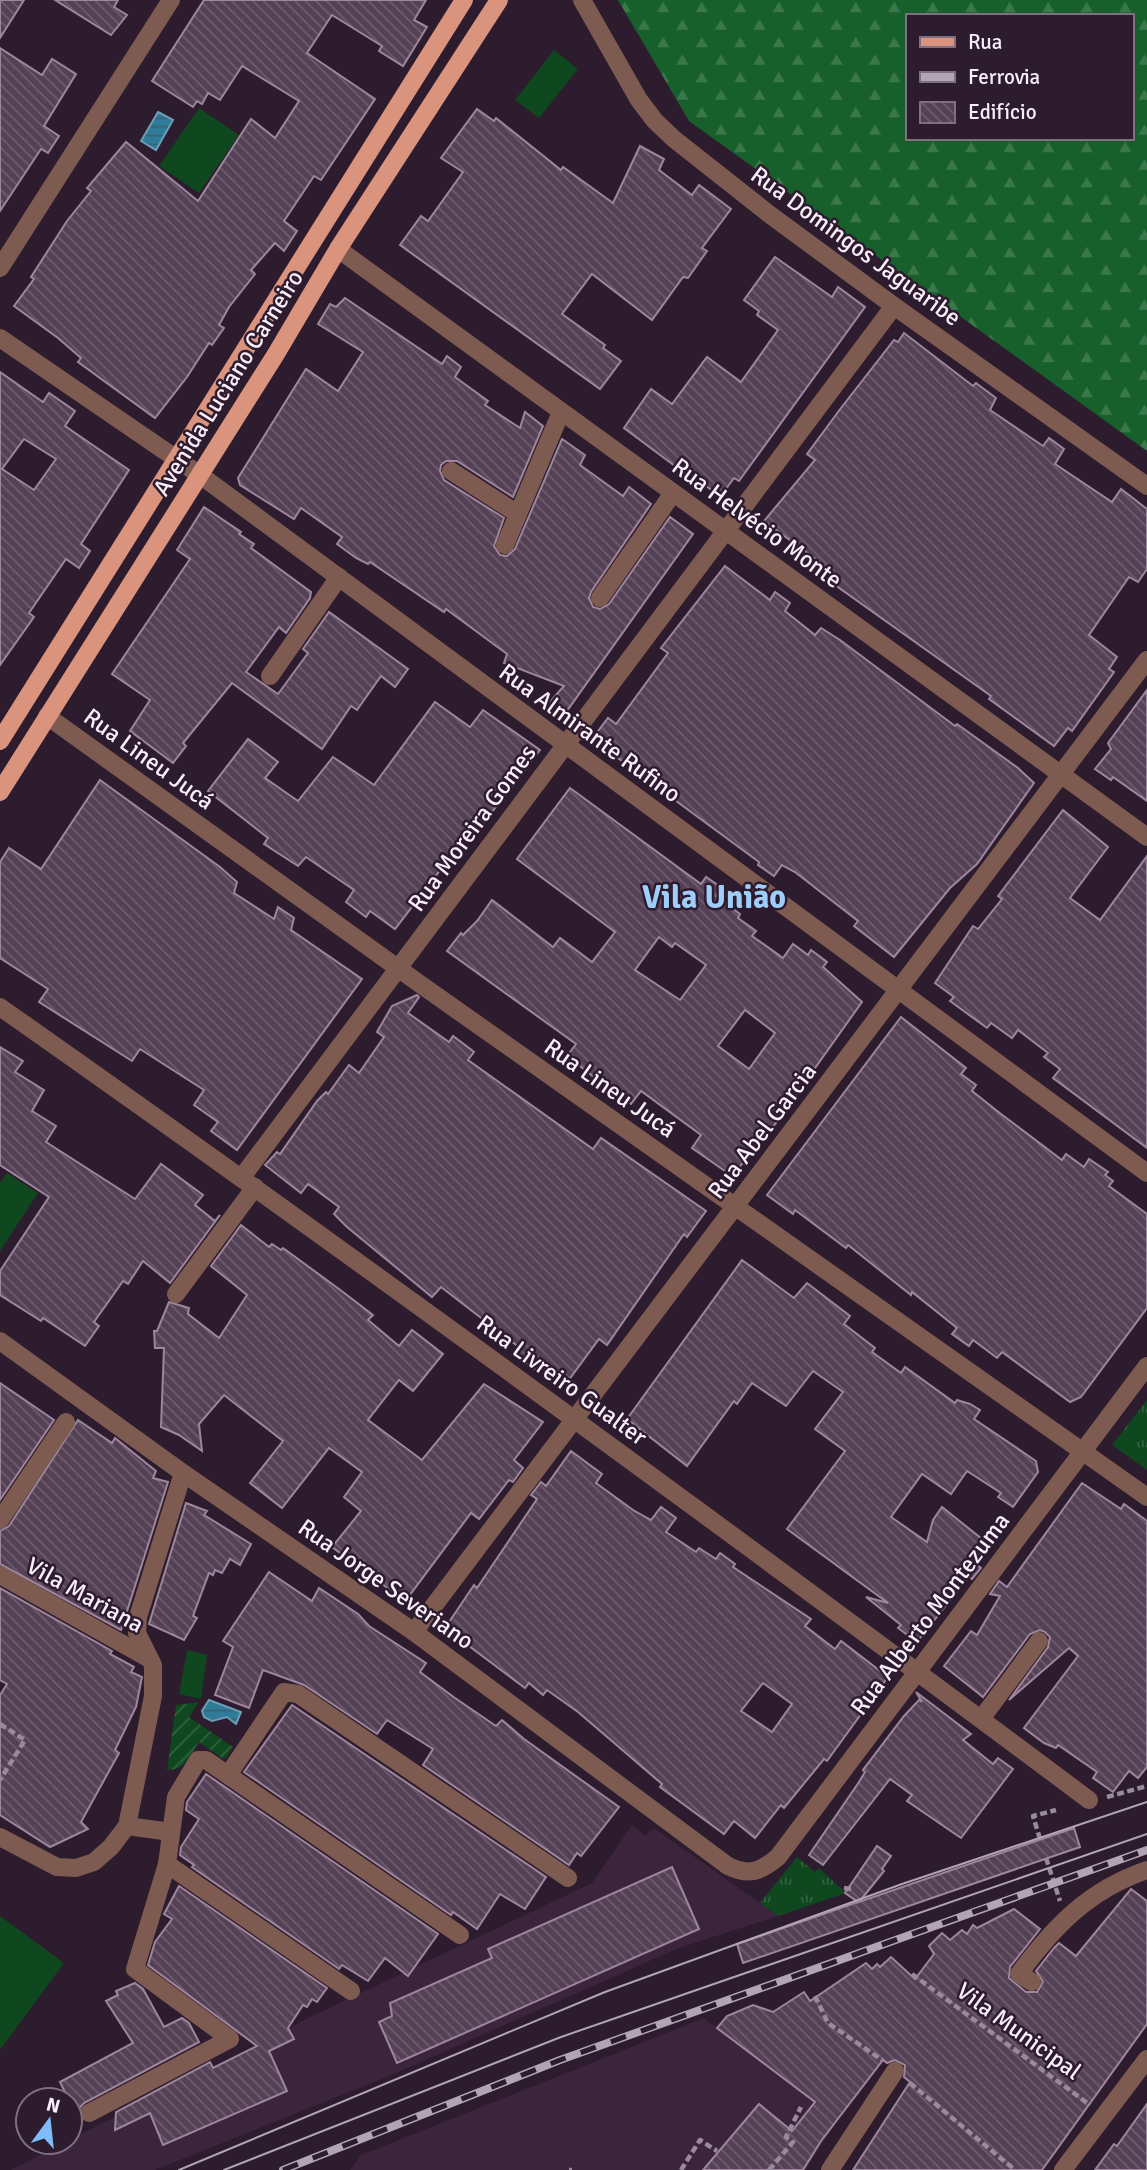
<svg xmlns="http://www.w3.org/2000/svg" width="1147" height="2170" font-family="Signika,sans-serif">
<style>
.built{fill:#3b243c}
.forest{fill:url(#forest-firs);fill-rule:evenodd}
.park{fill:url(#park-tufts)}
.garden{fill:url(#garden-furrows)}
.pitch{fill:#0f471e}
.water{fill:url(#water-rules);stroke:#6c9eb7;stroke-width:2}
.building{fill:url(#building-back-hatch);stroke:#9e879e;stroke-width:2;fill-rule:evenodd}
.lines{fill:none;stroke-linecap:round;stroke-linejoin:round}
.path{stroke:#9a8b9b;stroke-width:4.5;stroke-dasharray:7 3.5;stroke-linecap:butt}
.minor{stroke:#7e5b50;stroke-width:18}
.major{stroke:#da937c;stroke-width:18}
.tram{stroke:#b3a4b3;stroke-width:2}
.rail-casing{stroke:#b3a4b3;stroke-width:8}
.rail{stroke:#2d1b2e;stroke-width:5;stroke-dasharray:16;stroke-linecap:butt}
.labels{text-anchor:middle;stroke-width:5;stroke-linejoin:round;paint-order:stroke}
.street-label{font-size:24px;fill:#fbeefb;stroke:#2d1b2e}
.district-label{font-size:32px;font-weight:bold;fill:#a0cefb;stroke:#2d1b2e}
</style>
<defs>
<pattern id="forest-firs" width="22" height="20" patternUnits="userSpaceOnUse" patternTransform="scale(1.75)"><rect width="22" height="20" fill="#17602b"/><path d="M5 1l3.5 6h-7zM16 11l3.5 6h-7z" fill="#3a774b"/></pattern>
<pattern id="park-tufts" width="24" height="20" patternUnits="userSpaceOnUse" patternTransform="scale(1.75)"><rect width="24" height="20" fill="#0f471e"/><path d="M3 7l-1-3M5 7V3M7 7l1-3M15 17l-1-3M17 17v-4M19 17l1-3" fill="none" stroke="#336240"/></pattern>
<pattern id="garden-furrows" width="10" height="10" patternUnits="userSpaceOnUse" patternTransform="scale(1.75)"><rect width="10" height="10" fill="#0f471e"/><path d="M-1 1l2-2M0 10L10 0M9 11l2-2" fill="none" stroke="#336240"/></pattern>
<pattern id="water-rules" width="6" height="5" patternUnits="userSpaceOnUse" patternTransform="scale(1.75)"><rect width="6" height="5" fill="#2f7b9a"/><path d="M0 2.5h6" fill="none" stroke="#3d6172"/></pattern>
<pattern id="building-back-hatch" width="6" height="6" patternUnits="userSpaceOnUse" patternTransform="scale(1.75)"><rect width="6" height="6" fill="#554155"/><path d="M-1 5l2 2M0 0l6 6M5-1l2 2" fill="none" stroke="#6e5d6e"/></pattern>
</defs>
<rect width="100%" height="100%" fill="#2d1b2e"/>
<g class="built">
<path d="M632 1825 645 1836 654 1828 778 1916 679 1948 387 2077 155 2170H11L304 2020 592 1883Z"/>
<path d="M704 2018 838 2120 805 2170H350L361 2155Z"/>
</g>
<path class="forest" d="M618 0H1147V451L689 121ZM907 16H1131V138H907Z"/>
<g class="park">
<path d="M1147 1400V1470L1112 1445Z"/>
<path d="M797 1857 815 1872 819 1868 846 1893 778 1916 760 1903Z"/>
</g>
<path class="garden" d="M199 1702 189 1717 233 1747 226 1758H222L199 1742C190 1755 185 1771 167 1770L176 1705Z"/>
<g class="pitch">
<path d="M554 50 578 69 539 118 515 100Z"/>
<path d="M199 108 239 135 199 193 159 166Z"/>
<path d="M7 1173 38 1193 0 1251V1183Z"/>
<path d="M187 1650 207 1655 201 1699 179 1694Z"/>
<path d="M0 1916 64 1963 0 2050Z"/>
</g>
<g class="water">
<path d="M158 112 173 120 156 150 141 141Z"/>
<path d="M209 1700 241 1712 236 1724 227 1717 212 1721 204 1717 202 1711Z"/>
</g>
<g class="building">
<path d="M0 0H24L0 38Z"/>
<path d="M55 0H118L114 7 127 15 111 35Z"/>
<path d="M204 0H426L414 20 427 27 403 66 379 51 382 46 332 15 307 53 375 99 321 180 314 176 284 221 297 231 284 251 275 243 251 270 255 274 229 307 219 325 224 328 212 345 209 343 187 377 155 418 78 362 81 358 58 338 14 306 34 279 31 277 67 221 91 191 87 188 126 142 198 201 251 119 275 138 299 101 242 66 220 100 208 93 202 104 197 101 193 107 152 81Z"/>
<path d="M0 48 42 75 52 59 76 74 44 126 59 136 48 153 41 149 0 211Z"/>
<path d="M477 109 494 121 496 118 561 170 563 167 613 203 640 146 664 159 659 170 692 195 699 185 731 209 702 248 707 251 688 278 683 277 652 320 592 274 562 314 605 345 603 348 621 361 600 389 400 245 421 216 428 221 463 172 441 158Z"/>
<path d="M775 257 832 297 838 287 865 307 739 481 734 478 720 497 705 485 703 487 624 428 651 389 672 404 707 357 741 382 778 330 757 315 759 311 744 300Z"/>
<path d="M345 298 442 364 447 356 461 367 455 377 488 401 485 405 520 428 525 412 543 426 513 497 457 461H446L441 465 440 471 444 480 504 518 494 546 500 555 507 556 515 549 562 439 585 455 580 465 623 496 629 487 651 504 591 592 589 598 593 607 600 609 609 604 670 517 693 534 564 715 548 704 564 686 504 663 507 654 446 609 444 612 370 562 368 564 356 558 337 544 342 537 301 508 294 519 240 485 238 478 306 369 338 391 363 352 318 324 330 304 336 307Z"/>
<path d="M904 333 973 386 976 383 996 398 990 410 1043 446 1049 438 1064 449 1055 464 1112 502 1121 489 1147 509V569L1138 582 1129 577 1089 635 1117 657 1109 669 1114 672 1072 731 1068 728 1054 746 989 699 991 696 828 580 832 575 825 566 764 521 815 460 807 454 841 408 894 340 898 342Z"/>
<path d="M0 372 43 402 49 393 75 411 65 426 129 470 81 544 90 551 79 568 66 559 29 613 34 617 0 665ZM24 439 56 459 34 490 2 469Z"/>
<path d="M204 507 241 532 239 534 254 544 251 548 311 592 310 598 286 633 279 627 246 672 278 694 308 653 303 649 329 612 408 669 395 687 381 676 357 710 351 706 322 749 232 683 183 743 186 746 173 763 130 731 150 700 112 674 190 559 177 550Z"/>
<path d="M725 566 770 600 775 592 790 603 785 611 815 635 821 628 840 640 955 726 957 724 1018 768 1034 783 977 864 950 888 894 957 854 926 858 921 795 872 782 865 774 876 758 865 759 862 592 739 608 718 616 724 668 653 661 648Z"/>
<path d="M1147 690V801L1113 777 1111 780 1095 769 1111 749 1108 743Z"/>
<path d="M435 702 470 727 483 710 540 750 478 830 474 826 395 929 370 911 366 917 346 902 354 890 306 857 298 866 264 844 268 838 208 791 248 739 278 762 265 778 298 801 333 757 374 785Z"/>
<path d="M100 780 220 867 237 882 234 893 274 919 278 907 294 918 291 930 362 979 237 1150 211 1131 218 1122 194 1105 204 1090 140 1049 132 1061 39 1002 48 989 0 958V862L9 848 41 869Z"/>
<path d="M570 788 701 884 706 877 722 888 716 896 740 914 738 918 756 931 752 936 783 958 793 944 808 955 811 950 827 962 823 967 862 1002 776 1123 732 1176 692 1148 701 1135 641 1091 631 1104 600 1082 567 1056 576 1044 447 951 461 933 463 935 477 921 492 900 553 947 560 938 592 962 615 932 517 859ZM659 937 672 947 675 943 706 965 680 1000 635 970ZM745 1010 775 1033 749 1069 718 1046Z"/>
<path d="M1063 810 1108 847 1070 898 1100 920 1147 856V1148L1053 1078 1060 1069 1044 1057 1048 1053 1018 1030 1012 1038 991 1023 987 1028 950 1001 954 997 935 983 973 926 978 929 1002 899 998 896Z"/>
<path d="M417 995 419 997 408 1013 449 1042 453 1036 469 1048 474 1052 468 1060 593 1149 601 1138 706 1211 687 1237 684 1234 607 1345 599 1339 568 1381 550 1367 548 1371 538 1364 535 1369 515 1355 520 1348 441 1287 432 1297 347 1227 334 1214 339 1207 308 1184 301 1193 265 1165 277 1152 280 1154 317 1101 326 1092 328 1094 349 1065 359 1073 384 1037 377 1032 392 1006Z"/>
<path d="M901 1017 966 1068 961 1074 976 1085 972 1091 1001 1114 1062 1160 1066 1154 1084 1167 1089 1159 1108 1172 1105 1175 1113 1181 1109 1186 1147 1214V1308L1081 1397 1070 1402 1002 1352 997 1358 973 1340 969 1346 952 1334 957 1328 912 1292 911 1295 848 1245 846 1248 795 1210 793 1214 767 1195Z"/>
<path d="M0 1047 23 1061 15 1072 44 1090 32 1111 56 1126 46 1142 135 1199 161 1164 203 1195 195 1205 215 1221 220 1215 170 1283 143 1261 128 1284 123 1281 94 1322 99 1326 85 1346 43 1318 41 1321 0 1295V1271L49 1197 0 1165Z"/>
<path d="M241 1225 269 1247 272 1244 281 1250 283 1248 343 1292 373 1315 368 1320 399 1346 412 1330 443 1354 413 1391 399 1380 368 1420 422 1460 484 1384 543 1422 514 1460 523 1468 513 1482 509 1480 479 1519 471 1513 409 1596 401 1598 332 1547 361 1511 344 1497 362 1472 329 1448 282 1508 250 1483 283 1441 224 1395 199 1424 202 1451 179 1435 161 1427 164 1348H155L154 1331H157L169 1302 189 1308 188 1314 219 1338 247 1295 211 1266Z"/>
<path d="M742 1260 794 1298 807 1283 850 1316 844 1324 875 1348 872 1352 901 1373 905 1367 955 1403 957 1400 970 1404 980 1410 974 1419 1036 1461 1038 1472 1013 1507 998 1497 1001 1493 967 1471 951 1494 922 1474 891 1517 927 1542 933 1520 942 1507 987 1543 975 1563 981 1568 972 1579 969 1576 917 1642 898 1628 901 1625 866 1597 888 1603 787 1529 845 1451 815 1429 843 1392 813 1371 786 1406 752 1383 737 1404 734 1401 687 1466 627 1419Z"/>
<path d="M0 1383 54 1420 0 1500Z"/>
<path d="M78 1420 112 1443 115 1438 156 1471 153 1478 168 1482 121 1630 0 1564V1531L9 1526Z"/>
<path d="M571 1451 602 1474 596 1483 633 1510 651 1520 661 1507 676 1518 666 1532 696 1552 699 1548 716 1559 720 1553 735 1564 733 1567 811 1619 805 1626 835 1649 841 1641 888 1677 827 1761 824 1759 784 1808 781 1805 755 1838 734 1821 724 1834 660 1787 662 1784 578 1712 547 1690 543 1695 529 1683 525 1688 445 1628 474 1585 477 1588 537 1499 531 1495 541 1482 546 1486ZM763 1683 792 1704 772 1732 741 1711Z"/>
<path d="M1082 1483 1121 1509 1124 1504 1147 1521V1767L1138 1778 1129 1771 1113 1792 1093 1778 1097 1772 1058 1745 1056 1748 1044 1743 1024 1728 1078 1656 1069 1648 1009 1700 1048 1647 1050 1637 1045 1632 1040 1630 1030 1634 983 1697 944 1666 971 1631 977 1635 1000 1596 990 1594 999 1581 1007 1587Z"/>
<path d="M186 1503 207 1511 204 1515 251 1544 240 1565 230 1559 222 1573 215 1570 213 1575 209 1573 193 1616 197 1618 184 1640 149 1624Z"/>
<path d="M269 1572 312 1601 319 1588 358 1614 369 1626 426 1663 420 1672 455 1698 496 1726 502 1720 524 1739 619 1807 581 1856 577 1853 569 1865 423 1765 433 1749 387 1720 377 1734 304 1685 263 1670 249 1708 215 1695 233 1647 223 1641Z"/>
<path d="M0 1588 112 1651 110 1654 134 1667 131 1672 142 1677 136 1707 115 1750 119 1753 81 1822 88 1829 50 1847 0 1815V1695L7 1684 0 1680Z"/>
<path d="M916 1692 971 1734 963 1740 993 1764 998 1758 1013 1769 961 1838 907 1801 912 1795 890 1779 823 1865 809 1855 859 1782 865 1772 863 1770 904 1716 919 1700 922 1702Z"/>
<path d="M292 1705 546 1877 525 1909 500 1894 477 1929 453 1912 451 1915 244 1772Z"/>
<path d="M206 1774 438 1934 408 1976 385 1958 368 1981 342 1965 339 1969 192 1867 194 1865 180 1855 181 1847 199 1819 186 1810 187 1802Z"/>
<path d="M1074 1828 1080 1847 743 1963 737 1944 858 1902 845 1893 877 1846 891 1856 882 1869 884 1871 859 1902Z"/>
<path d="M672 1867 699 1929 397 2063 379 2022 392 2016 390 2003 492 1958 488 1949Z"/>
<path d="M179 1886 327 1988 317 2002 312 1999 307 2007 303 2005 288 2028 294 2039 269 2051 287 2091 163 2145 150 2113 115 2130 116 2112 210 2062 213 2068 257 2046 148 1965 155 1942 172 1919 164 1914Z"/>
<path d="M1131 1889 1147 1901V2024L1042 2170H853L910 2082 904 2077 905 2065 895 2060 887 2063 883 2060 821 2141 803 2170H703L759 2104 792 2131 815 2102 717 2028 727 2016 753 2005 773 2012 804 1992 810 2001 866 1963 872 1969 877 1964 880 1967 891 1957 915 1979 934 1954 929 1946 942 1933 950 1940 962 1930 967 1934 973 1925 977 1928 1014 1909 1040 1929 1010 1967 1009 1978 1026 1992H1037L1043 1982 1036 1971 1054 1948 1059 1943 1076 1956Z"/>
<path d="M135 1983 143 1989 164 2027 182 2018 189 2023 199 2042 84 2103 75 2113 60 2082 133 2043 106 2001 118 1995 116 1991Z"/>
<path d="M1147 2104V2170H1095L1114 2144 1117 2146Z"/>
</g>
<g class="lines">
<g class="path">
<path d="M0 1724 25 1740 0 1780"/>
<path d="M1107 1797 1147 1786"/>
<path d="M1040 1839 1033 1816 1056 1810"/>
<path d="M1046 1858 1060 1901"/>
<path d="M844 1888 851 1889"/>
<path d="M912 1974 1090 2105"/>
<path d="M815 1996 828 2023 882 2060"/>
<path d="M910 2083 1015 2170"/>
<path d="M569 2170H572"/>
<path d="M681 2170 700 2140 717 2151"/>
<path d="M769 2170 793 2142 786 2137 801 2107"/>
</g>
<g class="minor">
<path d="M582 0 639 100 655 121 674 139 769 214 894 306 1147 486"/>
<path d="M338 249 1147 837"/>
<path d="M0 268 171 0"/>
<path d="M0 338 200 475 1147 1173"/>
<path d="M451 471 518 514"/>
<path d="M505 545 561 412"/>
<path d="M600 598 673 493"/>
<path d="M270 676 339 577"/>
<path d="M47 716 420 984 1147 1497"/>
<path d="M0 1007C367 1265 729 1531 1089 1800"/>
<path d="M242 1177 894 306"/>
<path d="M176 1294 255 1187"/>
<path d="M0 1341 183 1473 414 1632 728 1866C749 1876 760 1872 778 1857L1147 1366"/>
<path d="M0 1520 66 1422"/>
<path d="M0 1575 146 1657"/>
<path d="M414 1632 1147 660"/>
<path d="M981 1719 1039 1641"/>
<path d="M228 1775 284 1692 298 1694 568 1878"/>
<path d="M127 1826 171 1832"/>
<path d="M0 1837 57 1867 76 1868 94 1862 111 1847 127 1826 153 1696V1665L137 1633 138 1617 183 1473"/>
<path d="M1032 1982 1019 1974C1054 1926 1089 1890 1147 1870"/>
<path d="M351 1991 167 1864 176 1797 198 1760H206L460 1935"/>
<path d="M89 2113 230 2039 135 1969 167 1864"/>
<path d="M830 2170 895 2071"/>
<path d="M1063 2170 1147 2059"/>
</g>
<g class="major">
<path d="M0 741 464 0"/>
<path d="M0 792 276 354 338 249 499 0"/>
</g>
<g class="tram">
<path d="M179 2170 605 1992 902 1884 1147 1802"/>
<path d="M224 2170 561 2037 1147 1834"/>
</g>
<g class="rail-casing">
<path id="rail" d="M283 2170 560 2060 1147 1850"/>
</g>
<use href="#rail" class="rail"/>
</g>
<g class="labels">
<g class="street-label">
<text transform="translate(856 246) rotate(36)" y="8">Rua Domingos Jaguaribe</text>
<text transform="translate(228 383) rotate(-58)" y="8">Avenida Luciano Carneiro</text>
<text transform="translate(757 523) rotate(36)" y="8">Rua Helvécio Monte</text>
<text transform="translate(590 733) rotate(36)" y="8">Rua Almirante Rufino</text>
<text transform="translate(149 759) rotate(36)" y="8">Rua Lineu Jucá</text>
<text transform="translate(472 828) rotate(-54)" y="8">Rua Moreira Gomes</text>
<text transform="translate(610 1088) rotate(35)" y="8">Rua Lineu Jucá</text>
<text transform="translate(762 1131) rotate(-53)" y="8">Rua Abel Garcia</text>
<text transform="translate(562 1380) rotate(36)" y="8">Rua Livreiro Gualter</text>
<text transform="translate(386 1584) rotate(35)" y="8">Rua Jorge Severiano</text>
<text transform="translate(85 1595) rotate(29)" y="8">Vila Mariana</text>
<text transform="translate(930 1614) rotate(-53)" y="8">Rua Alberto Montezuma</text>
<text transform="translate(1019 2031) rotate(36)" y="8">Vila Municipal</text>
</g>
<g class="district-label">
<text x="714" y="908">Vila União</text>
</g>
</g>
<rect x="906" y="14" width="228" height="126" fill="#2d1b2e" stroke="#7f6f80" stroke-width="2"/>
<rect x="920" y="37" width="35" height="10" fill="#da937c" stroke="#7f6f80" stroke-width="2"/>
<text x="968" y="49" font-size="21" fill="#fbeefb">Rua</text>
<rect x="920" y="72" width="35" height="10" fill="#b3a4b3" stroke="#7f6f80" stroke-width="2"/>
<text x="968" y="84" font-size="21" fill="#fbeefb">Ferrovia</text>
<rect x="920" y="102" width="35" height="21" fill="url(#building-back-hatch)" stroke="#7f6f80" stroke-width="2"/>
<text x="968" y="119" font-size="21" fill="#fbeefb">Edifício</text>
<g transform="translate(49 2121) rotate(15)"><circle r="33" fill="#2d1b2e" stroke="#7f6f80" stroke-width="2"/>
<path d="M0-5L12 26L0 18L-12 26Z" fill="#7ebdf9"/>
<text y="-10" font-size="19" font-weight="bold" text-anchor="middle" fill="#fbeefb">N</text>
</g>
</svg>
